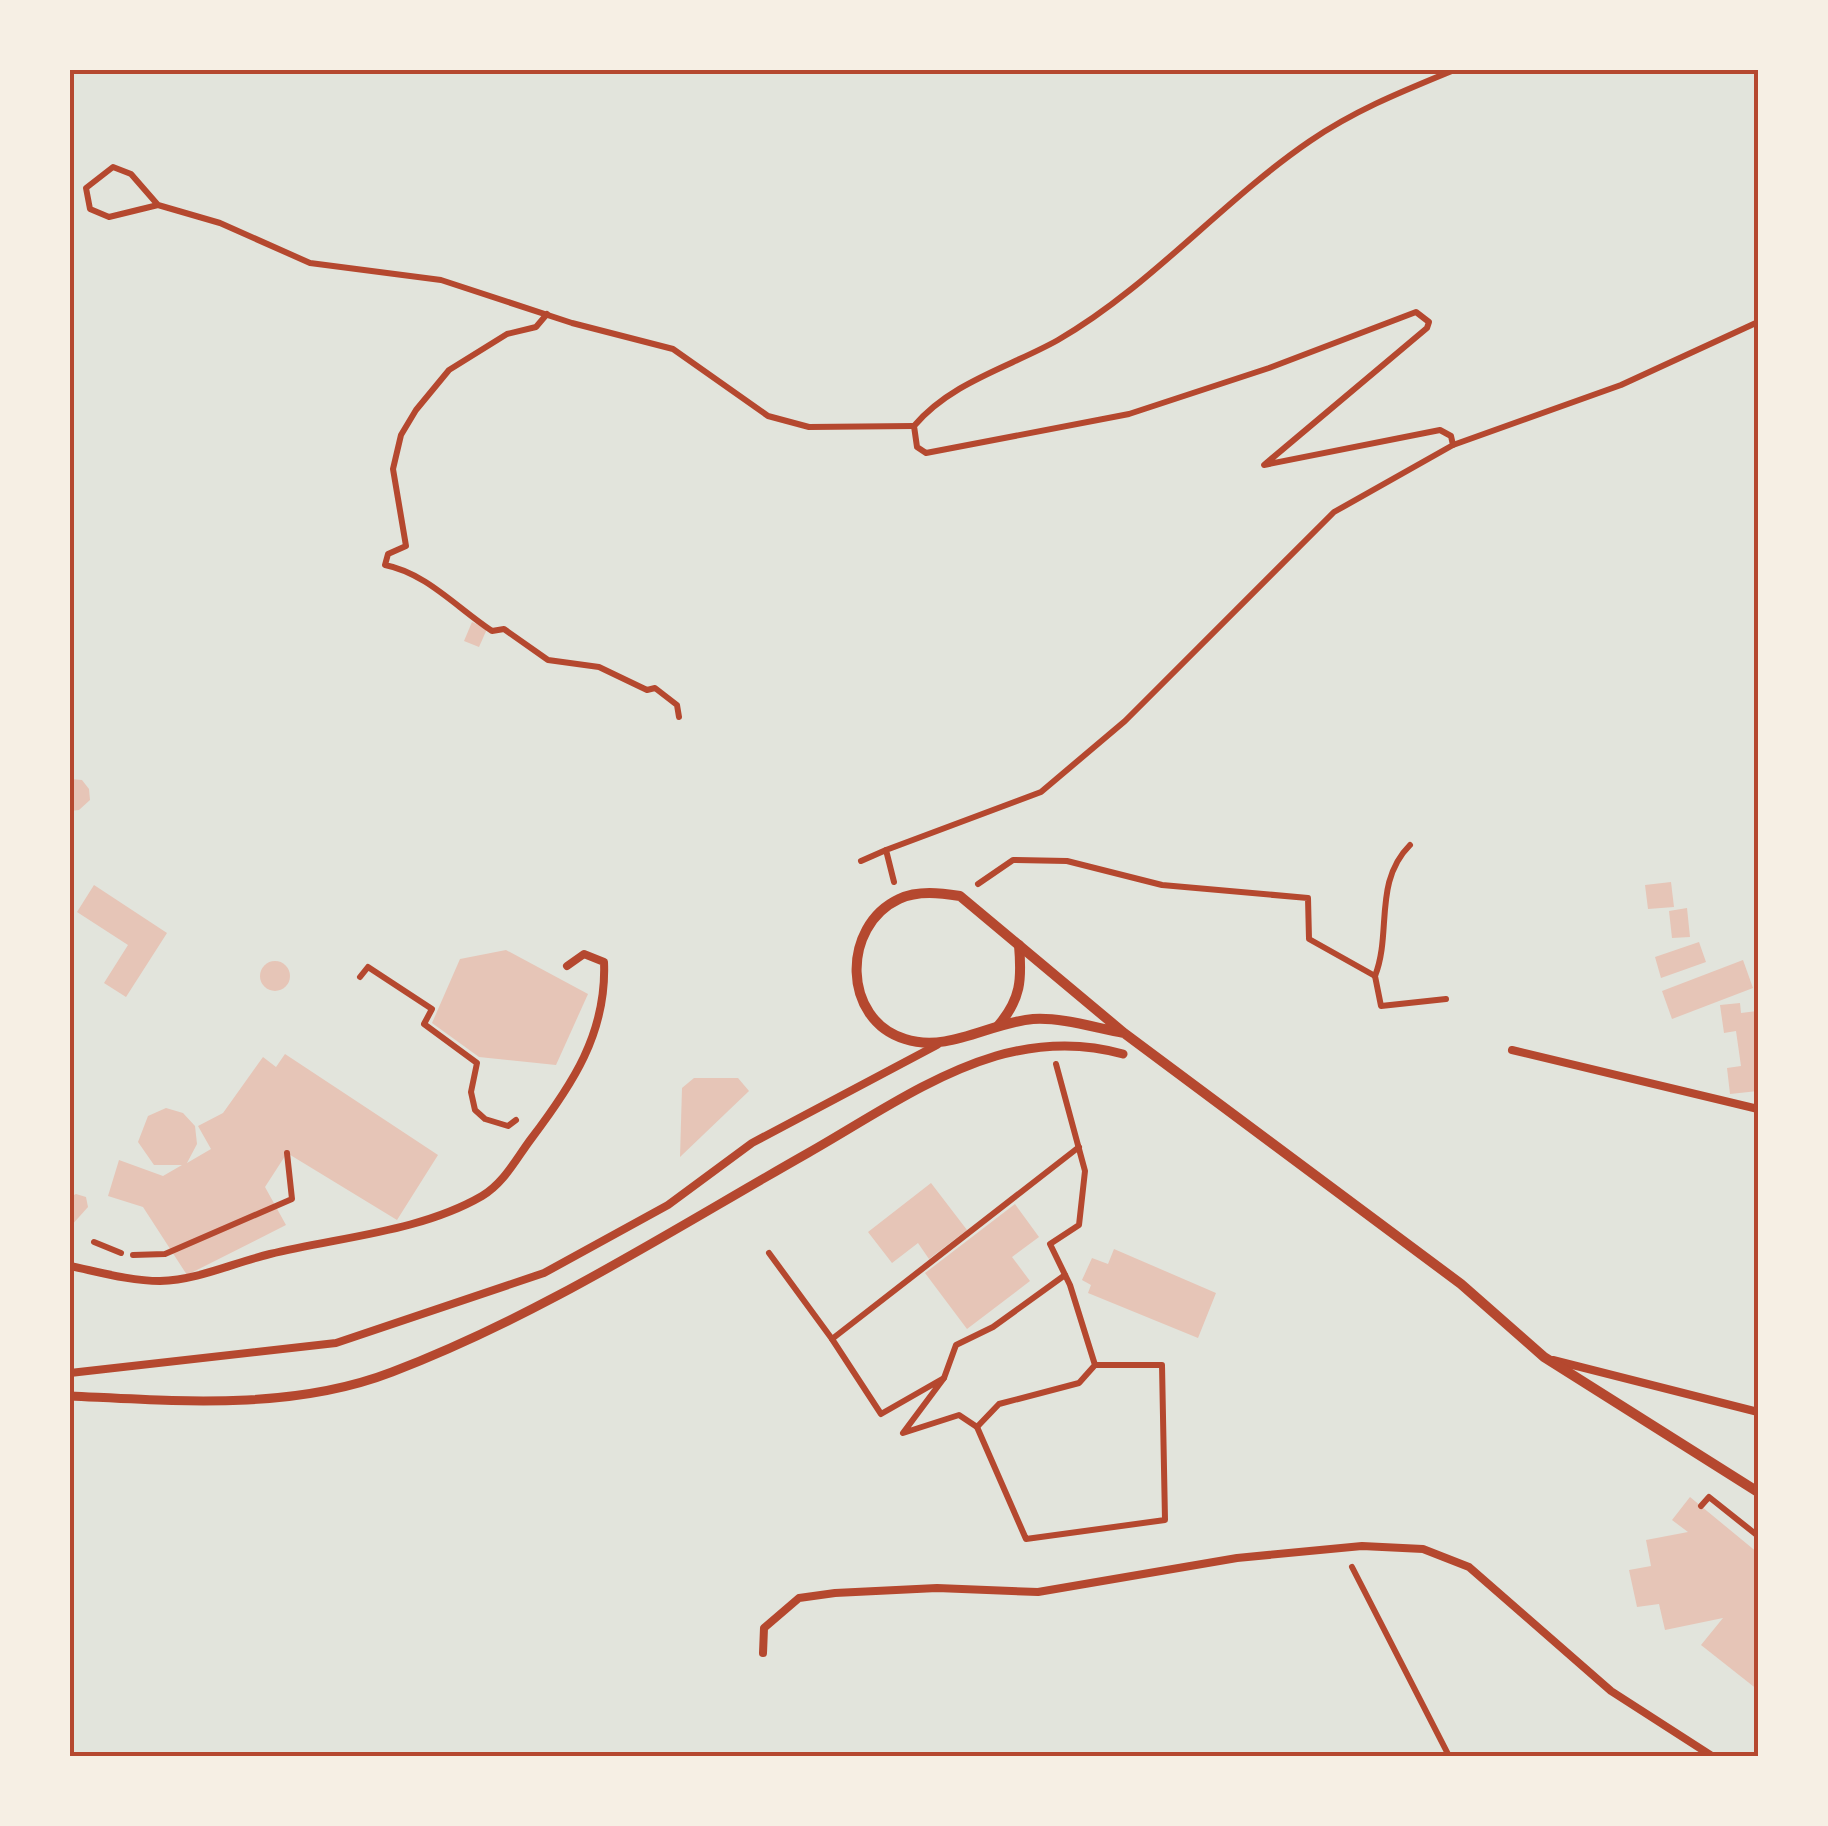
<svg xmlns="http://www.w3.org/2000/svg" width="1828" height="1826" font-family="Commissioner,sans-serif">
<style>
.green{fill:#e2e4dc}
.building{fill:#e6c5b7}
.lines{fill:none;stroke-linecap:round;stroke-linejoin:round}
.path{stroke:#b5482f;stroke-width:6}
.service{stroke:#b5482f;stroke-width:8}
.pedestrian{stroke:#b5482f;stroke-width:9}
.minor{stroke:#b5482f;stroke-width:10}
.neatline{fill:none;stroke:#b5482f;stroke-width:4}
</style>
<rect width="100%" height="100%" fill="#f6efe4"/>
<rect class="green" x="70" y="70" width="1688" height="1686"/>
<g class="building">
<path d="M472 622 487 629 479 647 464 641Z"/>
<path d="M70 779 82 780 89 789 90 800 79 810 70 811Z"/>
<path d="M1671 882 1674 907 1648 909 1645 885Z"/>
<path d="M94 885 167 933 126 997 104 983 128 945 77 912Z"/>
<path d="M1687 908 1690 937 1672 938 1669 911Z"/>
<path d="M1699 942 1706 962 1661 978 1655 957Z"/>
<path d="M506 950 588 994 556 1065 479 1057 432 1023 460 959Z"/>
<path d="M1743 960 1753 988 1672 1019 1662 991Z"/>
<circle cx="275" cy="976" r="15"/>
<path d="M1740 1003 1741 1013 1757 1011 1758 1091 1730 1094 1727 1068 1741 1066 1736 1031 1724 1033 1720 1005Z"/>
<path d="M285 1054 438 1155 397 1220 287 1153 265 1187 286 1225 187 1275 143 1207 108 1196 119 1160 163 1176 182 1165H154L138 1142 148 1116 166 1108 183 1113 195 1126 197 1144 187 1163 211 1149 198 1126 223 1113 263 1057 276 1067Z"/>
<path d="M694 1078H738L749 1091 680 1157 682 1088Z"/>
<path d="M931 1183 967 1230 929 1259 918 1243 892 1263 868 1232Z"/>
<path d="M76 1194 86 1197 88 1207 70 1227V1197Z"/>
<path d="M1015 1204 1039 1237 1012 1257 1030 1281 967 1329 925 1273Z"/>
<path d="M1114 1249 1216 1293 1198 1338 1088 1293 1091 1285 1082 1280 1092 1258 1108 1264Z"/>
<path d="M1690 1497 1758 1553V1690L1701 1645 1723 1618 1665 1630 1659 1604 1637 1607 1629 1570 1651 1566 1646 1540 1688 1532 1672 1520Z"/>
</g>
<g class="lines">
<g class="path">
<path d="M158 205 131 174 113 167 86 188 90 209 109 217 158 205 220 223 310 263 441 280 572 323 673 349 768 416 809 427 914 426"/>
<path d="M547 314 536 327 507 334 449 370 416 410 401 435 393 469 406 546 388 554 385 565C426 573 457 608 492 631L504 629 548 660 599 667 647 690 655 688 677 705 679 717"/>
<path d="M1453 445 1621 385 1758 322"/>
<path d="M861 861 886 850"/>
<path d="M894 882 886 850 1041 792 1125 721 1334 512 1453 445 1451 436 1440 430 1264 465 1427 328 1429 322 1416 312 1269 368 1129 414 926 453 917 447 914 426C951 382 1010 367 1058 340 1150 287 1222 201 1310 141 1355 110 1403 91 1454 70"/>
<path d="M978 884 1013 860 1067 861 1162 885 1308 898 1309 939 1375 976"/>
<path d="M1375 976C1392 933 1373 882 1410 845"/>
<path d="M1375 976 1381 1006 1446 999"/>
<path d="M360 977 368 967 432 1009 424 1024 477 1063 471 1092 475 1110 485 1119 508 1126 516 1120"/>
<path d="M1079 1147 832 1339 881 1414 944 1378 903 1433 959 1415 977 1427 1026 1539 1165 1520 1162 1365H1095"/>
<path d="M94 1242 121 1253"/>
<path d="M769 1253 832 1339"/>
<path d="M133 1255 165 1254 292 1199 287 1153"/>
<path d="M944 1378 956 1345 993 1327 1065 1275"/>
<path d="M977 1427 999 1404 1079 1383 1095 1365 1070 1285 1050 1244 1079 1225 1085 1171 1056 1064"/>
<path d="M1701 1506 1709 1497 1758 1536"/>
<path d="M1352 1567 1449 1756"/>
</g>
<g class="service">
<path d="M1512 1050 1758 1109"/>
<path d="M70 1266C99 1272 131 1281 160 1281 198 1280 233 1263 270 1254 339 1237 420 1232 482 1196 504 1183 516 1159 531 1139 572 1085 607 1033 604 962L584 954 567 966"/>
<path d="M1553 1360 1758 1412"/>
<path d="M70 1373 336 1343 544 1273 668 1205 752 1143 937 1045"/>
<path d="M763 1653 764 1628 799 1598 835 1593 937 1588 1038 1592 1237 1558 1362 1546 1423 1549 1469 1567 1611 1691 1712 1756"/>
</g>
<path class="pedestrian" d="M70 1396C176 1401 291 1411 392 1372 539 1316 672 1230 808 1153 868 1119 929 1076 996 1056 1038 1044 1081 1042 1123 1054"/>
<g class="minor">
<path d="M998 1026C1021 999 1022 980 1019 945"/>
<path d="M1124 1033C1096 1028 1061 1017 1033 1019 989 1023 948 1053 905 1039 842 1020 841 926 899 899 918 890 941 893 960 896L1124 1033 1461 1284 1544 1357 1758 1492"/>
</g>
</g>
<rect width="1828" height="1826" fill="none" stroke="#f6efe4" stroke-width="145"/>
<rect x="72" y="72" width="1684" height="1682" class="neatline"/>
</svg>
